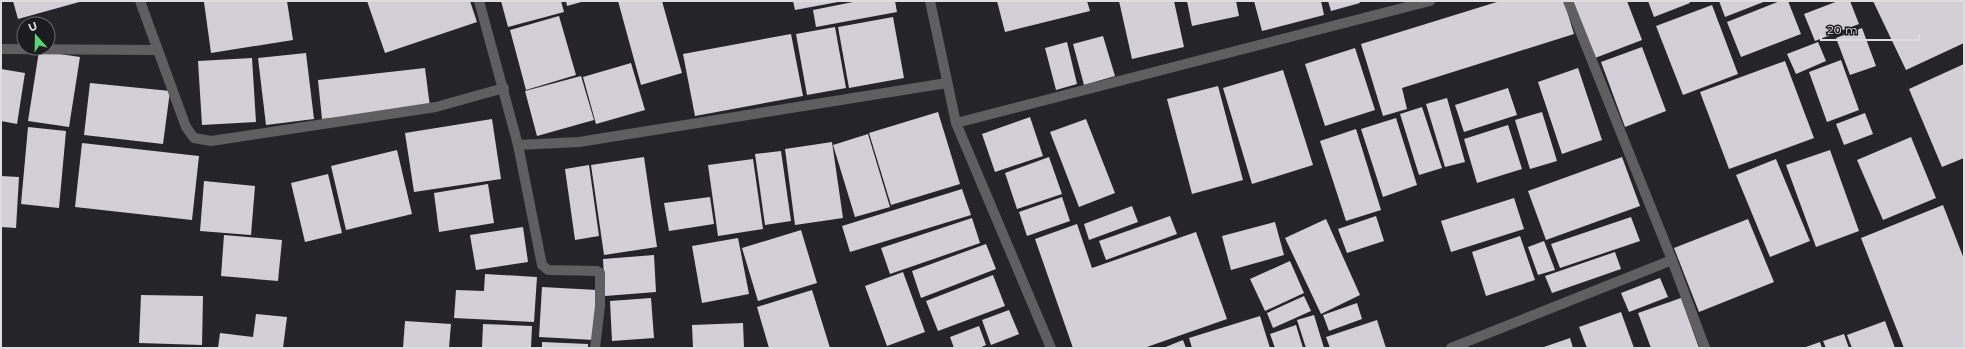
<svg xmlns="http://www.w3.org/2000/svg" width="1965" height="349" font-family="Montserrat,sans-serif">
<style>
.building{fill:#d2d0d6}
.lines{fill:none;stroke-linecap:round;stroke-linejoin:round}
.street{stroke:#5f5f61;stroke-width:10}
</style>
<rect width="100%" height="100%" fill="#252428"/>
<g class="building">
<path d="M13 1H83L18 19Z"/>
<path d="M214 1H287L293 40 211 53 204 2Z"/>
<path d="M367 1H470L477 22 385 53Z"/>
<path d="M501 1H561L564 12 508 27Z"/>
<path d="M566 1H585L567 6Z"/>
<path d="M618 1H662L682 73 641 85Z"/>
<path d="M793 1H838V2L795 10Z"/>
<path d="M858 1H895L897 12 816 27 813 10Z"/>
<path d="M997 1H1087L1090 11 1005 32Z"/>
<path d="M1119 1H1174L1184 47 1132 59Z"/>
<path d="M1187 1H1236L1239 16 1192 26Z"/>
<path d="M1254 1H1321L1324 15 1262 31Z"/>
<path d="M1328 1H1359L1360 3 1331 11Z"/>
<path d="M1500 1H1564L1574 34 1402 88 1407 109 1383 116 1361 44Z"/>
<path d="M1573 1H1627L1642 40 1595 58Z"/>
<path d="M1648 1H1689L1690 3 1654 17Z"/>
<path d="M1719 1H1766L1725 17Z"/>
<path d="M1780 1H1788L1801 34 1741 57 1727 22Z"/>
<path d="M1838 1H1850L1859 24 1815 41 1804 14Z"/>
<path d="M1873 1H1964V43L1906 70Z"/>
<path d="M1712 5 1738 74 1683 95 1656 26Z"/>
<path d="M559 16 576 75 526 90 510 30Z"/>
<path d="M893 17 904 78 849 88 838 27Z"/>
<path d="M835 27 846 88 807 95 796 34Z"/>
<path d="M1862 28 1876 66 1850 75 1836 38Z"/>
<path d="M791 34 803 96 695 116 683 54Z"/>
<path d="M1103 36 1115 76 1084 85 1073 44Z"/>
<path d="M1067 42 1077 84 1056 90 1045 48Z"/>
<path d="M1818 42 1826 61 1796 74 1787 54Z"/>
<path d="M1642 47 1666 111 1625 127 1601 62Z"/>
<path d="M1355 48 1375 110 1325 126 1305 64Z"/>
<path d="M39 51 80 57 69 127 28 121Z"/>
<path d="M306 53 314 119 266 125 258 58Z"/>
<path d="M252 58 256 122 202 125 198 61Z"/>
<path d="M1841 60 1859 110 1827 122 1809 72Z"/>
<path d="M1785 61 1814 138 1729 169 1700 92Z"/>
<path d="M631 63 645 110 596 124 583 77Z"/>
<path d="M1964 64V158L1942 167 1909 89Z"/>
<path d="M425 68 430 107 322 119 318 80Z"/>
<path d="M1578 68 1602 140 1562 154 1538 82Z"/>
<path d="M1 69 25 73 17 124 1 121Z"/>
<path d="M1283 70 1313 165 1252 184 1223 88Z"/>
<path d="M581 76 594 120 537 136 525 91Z"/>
<path d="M90 83 170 91 163 144 84 135Z"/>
<path d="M1218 86 1243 180 1192 194 1167 99Z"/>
<path d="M1508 88 1517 115 1464 132 1455 105Z"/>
<path d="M1447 98 1465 162 1445 167 1426 104Z"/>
<path d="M1422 107 1442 168 1419 175 1400 114Z"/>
<path d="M938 112 960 184 891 205 869 133Z"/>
<path d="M1542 112 1557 161 1530 169 1515 120Z"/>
<path d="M1865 113 1873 134 1844 145 1836 124Z"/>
<path d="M1030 117 1043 156 995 172 982 134Z"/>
<path d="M1396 118 1417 185 1383 197 1361 129Z"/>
<path d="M492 119 501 179 414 192 405 133Z"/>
<path d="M1086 119 1115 193 1079 207 1050 132Z"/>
<path d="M1508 125 1522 169 1477 183 1464 139Z"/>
<path d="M28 127 66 131 59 208 21 204Z"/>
<path d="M1356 129 1381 210 1346 221 1320 141Z"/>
<path d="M868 134 890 207 855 217 833 145Z"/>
<path d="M1911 137 1936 198 1883 220 1857 160Z"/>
<path d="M832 142 843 218 795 225 785 149Z"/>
<path d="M82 143 199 156 192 220 75 207Z"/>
<path d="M397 150 412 214 346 230 331 166Z"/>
<path d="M1830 150 1859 231 1816 247 1786 165Z"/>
<path d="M781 151 791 221 765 225 755 154Z"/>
<path d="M644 157 657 247 604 255 591 165Z"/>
<path d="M1049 157 1062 194 1017 209 1005 173Z"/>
<path d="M1622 157 1640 206 1546 240 1528 191Z"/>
<path d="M753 159 763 229 718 236 708 165Z"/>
<path d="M1776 159 1810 241 1770 257 1736 175Z"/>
<path d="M589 165 599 236 575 240 565 169Z"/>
<path d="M328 174 342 233 305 242 291 183Z"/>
<path d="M1 176 19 177 16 228 1 227Z"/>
<path d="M204 181 255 186 251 235 200 231Z"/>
<path d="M488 184 494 223 439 232 434 193Z"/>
<path d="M962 189 971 215 850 252 842 226Z"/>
<path d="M710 197 714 224 669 231 664 203Z"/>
<path d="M1062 197 1070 221 1027 236 1019 212Z"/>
<path d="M1514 198 1524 229 1451 252 1441 221Z"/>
<path d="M1943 205 1964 259V348H1904L1861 238Z"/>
<path d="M1132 206 1138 222 1089 240 1084 224Z"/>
<path d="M1170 216 1177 234 1106 260 1099 241Z"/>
<path d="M1376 216 1384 241 1347 253 1338 229Z"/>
<path d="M1631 217 1640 241 1560 268 1551 244Z"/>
<path d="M972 218 980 243 890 274 881 248Z"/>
<path d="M1326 219 1360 295 1321 314 1285 238Z"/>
<path d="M1748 219 1774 282 1699 312 1674 248Z"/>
<path d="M1275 222 1284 255 1231 270 1222 236Z"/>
<path d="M1077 224 1092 268 1196 232 1227 319 1144 348H1073L1035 239Z"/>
<path d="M523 227 528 262 476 270 470 235Z"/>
<path d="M801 230 817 283 758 301 742 248Z"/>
<path d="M224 235 282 240 278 281 221 276Z"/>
<path d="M1520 236 1535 280 1486 296 1472 252Z"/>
<path d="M738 238 749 294 702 303 692 246Z"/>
<path d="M1544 241 1555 270 1538 275 1528 247Z"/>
<path d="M986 244 996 269 921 298 912 271Z"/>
<path d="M1615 252 1621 269 1552 293 1545 276Z"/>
<path d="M654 255 656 292 605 296 603 259Z"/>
<path d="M1290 261 1304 293 1265 311 1250 279Z"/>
<path d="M903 272 925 332 887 346 865 286Z"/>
<path d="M485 274 537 277 534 322 454 318 456 290 484 291Z"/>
<path d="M993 275 1005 306 938 331 926 301Z"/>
<path d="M1660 278 1668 297 1629 312 1621 293Z"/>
<path d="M542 287 597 290 594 340 539 337Z"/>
<path d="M812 290 830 348H769L757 307Z"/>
<path d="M141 295 203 296 202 345 139 343Z"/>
<path d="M1304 296 1311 311 1273 328 1267 313Z"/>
<path d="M651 298 654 338 612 341 610 301Z"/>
<path d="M1681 298 1699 348H1651L1638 313Z"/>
<path d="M1357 303 1362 319 1329 331 1323 315Z"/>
<path d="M1009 310 1019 334 991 345 982 320Z"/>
<path d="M1621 312 1634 348H1587L1579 327Z"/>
<path d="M256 314 287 317 283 348H218L220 333 253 337Z"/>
<path d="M1314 315 1324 348H1306L1297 320Z"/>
<path d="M1260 316 1270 348H1192L1189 338Z"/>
<path d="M1377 320 1386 348H1330L1326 337Z"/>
<path d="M405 321 451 324 449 348H403Z"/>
<path d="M1885 321 1895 348H1852L1847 335Z"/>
<path d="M743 323 744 348H693L692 325Z"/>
<path d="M483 324 532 326 531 348H482Z"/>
<path d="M1296 325 1303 348H1275L1270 334Z"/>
<path d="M979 326 986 345 979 348H954L950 337Z"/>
<path d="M1844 334 1849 348H1826L1823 341Z"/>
<path d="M1570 338 1573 348H1541Z"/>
<path d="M1183 340 1186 348H1163Z"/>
<path d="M542 342 588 344V348H542Z"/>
<path d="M1820 342 1822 348H1803Z"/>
</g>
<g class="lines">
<g class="street">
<path d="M140 1 186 127 194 138 211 141 436 107 504 88"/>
<path d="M479 1 518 145 579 142 947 83"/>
<path d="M930 1 956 123 1051 348"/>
<path d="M1568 1 1672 260 1705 348"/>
<path d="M1 49 157 50"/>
<path d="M956 123 1430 1"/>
<path d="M518 145 542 265 548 270 597 271 600 273V306L595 348"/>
<path d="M1451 348 1672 260"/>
</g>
</g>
<rect width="1965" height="349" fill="none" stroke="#dddcdf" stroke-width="4"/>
<g transform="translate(36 36) rotate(340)"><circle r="19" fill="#1c1b1f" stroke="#69686c"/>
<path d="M0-3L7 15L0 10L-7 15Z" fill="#57d570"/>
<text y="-6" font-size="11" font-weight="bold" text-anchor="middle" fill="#dddcdf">U</text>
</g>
<path d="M1821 34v6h98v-6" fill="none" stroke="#dddcdf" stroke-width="2"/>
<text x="1827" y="34" font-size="12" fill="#dddcdf" stroke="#1c1b1f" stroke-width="3" paint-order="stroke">20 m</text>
</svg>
